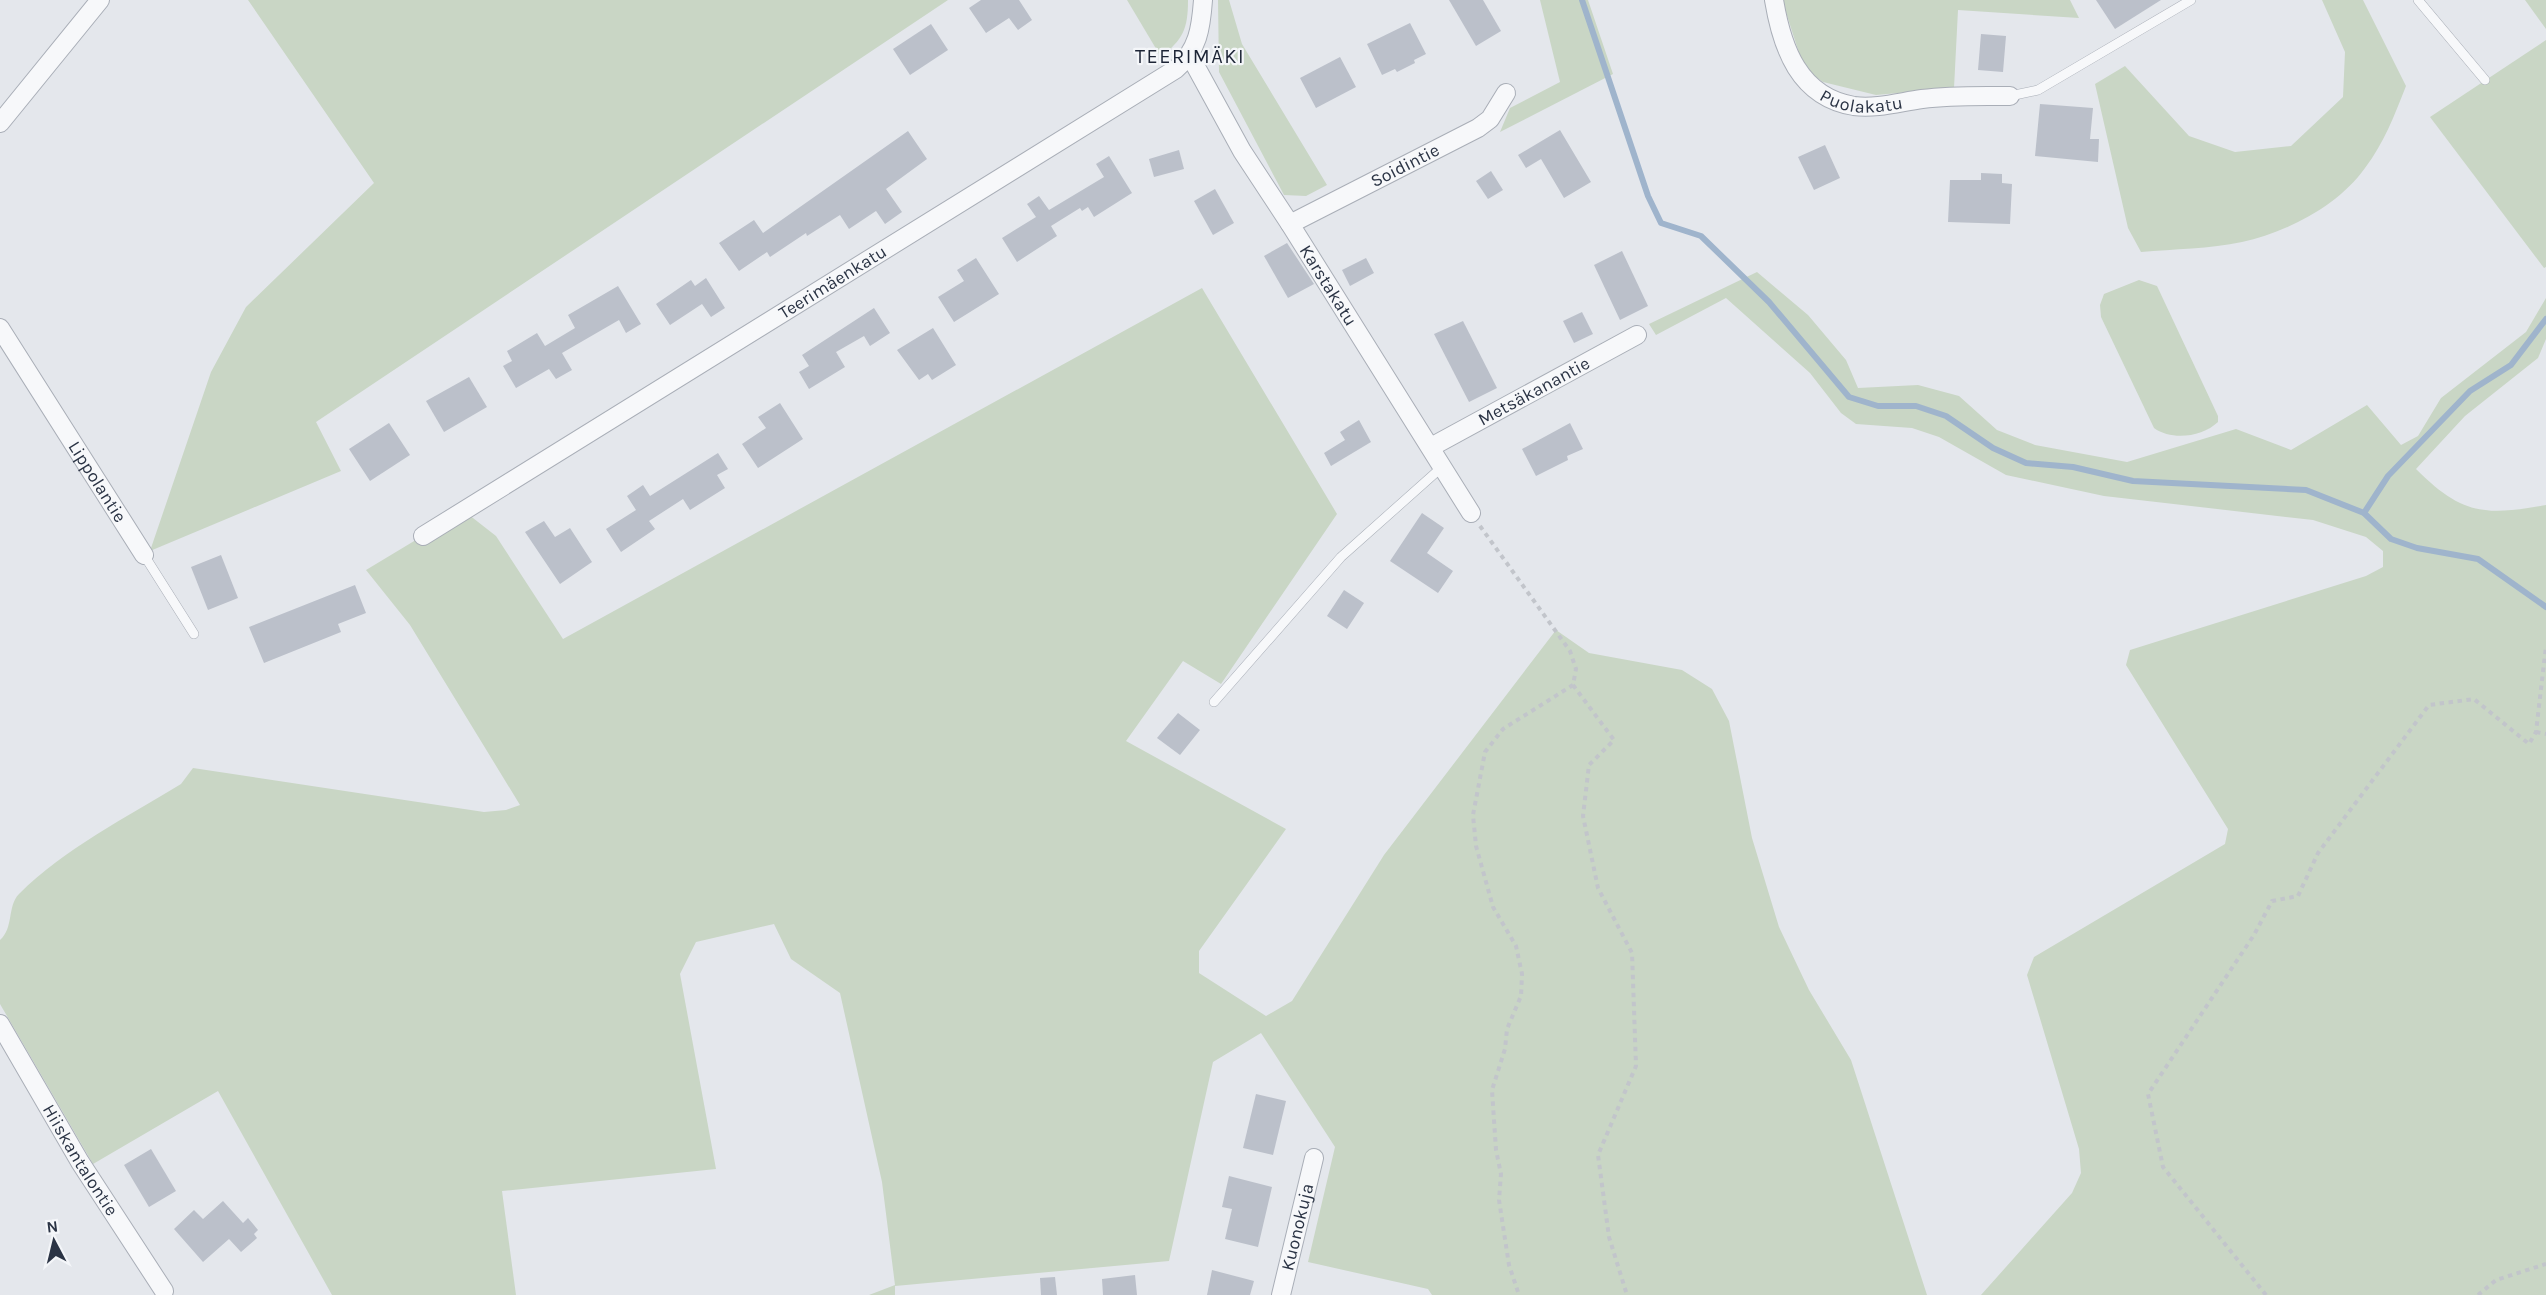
<svg xmlns="http://www.w3.org/2000/svg" width="2546" height="1295" font-family="Karla,sans-serif">
<style>
.green{fill:#c9d6c5}
.lines{fill:none;stroke-linecap:round;stroke-linejoin:round}
.stream{stroke:#9fb4cc;stroke-width:6}
.building{fill:#bbc0ca}
.service-casing{stroke:#a9aeb7;stroke-width:10}
.minor-casing{stroke:#a9aeb7;stroke-width:20}
.path{stroke:#c2c5cb;stroke-width:4;stroke-dasharray:4.5 4.5;stroke-linecap:butt}
.service{stroke:#f7f8fa;stroke-width:9}
.minor{stroke:#f7f8fa;stroke-width:18}
.labels{text-anchor:middle;stroke-width:4.5;stroke-linejoin:round;paint-order:stroke}
.street-label{font-size:18px;fill:#2b3445;stroke:#f4f6f9}
.neighbourhood-label{font-size:20px;letter-spacing:1.5px;fill:#1d2536;stroke:#f4f6f9}
</style>
<rect width="100%" height="100%" fill="#e4e7ec"/>
<g class="green">
<path d="M248 0H948L316 422 341 471 150 551 211 372 246 307 374 183Z"/>
<path d="M1127 0H1188C1188 29 1183 39 1161 57Z"/>
<path d="M1218 0H1229L1242 44 1327 185 1306 196 1284 195 1219 72Z"/>
<path d="M1540 0H1588L1613 74 1500 132 1510 108 1560 82Z"/>
<path d="M1782 0H2070L2079 18 1958 10 1954 88 1876 95 1823 82 1810 73 1800 56Z"/>
<path d="M2322 0H2363L2406 86C2395 114 2384 143 2365 168 2338 206 2287 232 2242 242 2210 249 2174 249 2141 252L2128 228 2095 84 2125 66 2189 136 2235 152 2291 146 2343 97 2345 52Z"/>
<path d="M2525 0H2546V29Z"/>
<path d="M2546 40V267L2544 268 2430 117Z"/>
<path d="M1757 272 1808 315 1846 360 1858 388 1918 385 1959 396 1997 430 2035 445 2127 462 2236 429 2291 450 2367 405 2401 445 2418 436 2441 398 2526 332 2546 298V339L2538 358 2465 416 2416 469C2462 515 2485 516 2546 505V1295H1981L2072 1193 2081 1173 2079 1149 2027 975 2034 957 2225 844 2228 829 2126 665 2130 650 2366 576 2383 567V551L2366 537 2313 520 2104 496 2006 475 1939 437 1912 428 1856 424 1841 413 1810 373 1726 298 1656 335 1649 324Z"/>
<path d="M2139 280 2157 286 2218 416V422C2202 437 2172 441 2154 428L2101 317 2100 305 2104 294Z"/>
<path d="M1202 288 1337 514 1221 684 1183 661 1126 741 1286 829 1199 951V973L1266 1016 1292 1001 1384 855 1556 630 1589 653 1682 670 1712 689 1729 721 1752 838 1779 927 1809 990 1851 1060 1927 1295H1432L1428 1289 1308 1262 1335 1147 1261 1033 1213 1062 1169 1261 895 1286V1295H869L895 1285 882 1182 840 993 791 959 774 924 696 942 680 974 716 1169 502 1191 516 1295H332L218 1091 93 1164 0 1004V940C14 928 7 906 19 894 65 848 126 818 181 784L193 768 484 812 506 810 520 805 410 625 366 570 464 511 496 536 563 639Z"/>
</g>
<g class="lines">
<g class="stream">
<path d="M1582 0 1648 196 1661 223 1701 236 1769 302 1849 397 1878 406H1916L1946 416 1993 448 2026 463 2073 467 2133 481 2306 490 2364 513 2391 539 2417 548 2478 559 2546 607"/>
<path d="M2364 513 2388 476 2470 391 2511 365 2546 319"/>
</g>
</g>
<g class="building">
<path d="M981 0H1019L1032 20 1018 30 1009 18 986 33 969 8Z"/>
<path d="M1449 0H1483L1501 31 1476 46Z"/>
<path d="M2096 0H2161L2115 29Z"/>
<path d="M1410 23 1426 54 1414 60 1415 63 1397 72 1395 69 1382 75 1367 44Z"/>
<path d="M931 24 948 50 910 75 893 49Z"/>
<path d="M1981 34 2006 36 2003 72 1978 70Z"/>
<path d="M1340 57 1356 87 1316 108 1300 78Z"/>
<path d="M2040 104 2093 108 2090 139H2099L2098 162 2035 156Z"/>
<path d="M1560 130 1591 182 1564 198 1541 159 1526 168 1518 155Z"/>
<path d="M908 131 927 159 886 189 902 212 885 224 876 211 849 229 840 215 807 236 806 233 770 257 767 252 739 271 719 243 754 220 763 233Z"/>
<path d="M1825 145 1840 178 1814 190 1798 157Z"/>
<path d="M1179 150 1184 169 1154 177 1149 159Z"/>
<path d="M1109 156 1132 193 1094 217 1088 207 1082 211 1080 208 1051 226 1057 236 1017 262 1002 238 1036 217 1027 204 1039 196 1049 210 1104 177 1096 164Z"/>
<path d="M1491 171 1503 190 1488 199 1476 181Z"/>
<path d="M1981 173 2002 174V183L2012 184 2010 224 1948 222 1950 180H1981Z"/>
<path d="M1215 189 1234 223 1213 235 1194 201Z"/>
<path d="M1287 243 1314 284 1288 298 1264 256Z"/>
<path d="M1622 251 1648 306 1620 320 1594 265Z"/>
<path d="M976 258 999 294 954 322 938 297 964 281 957 270Z"/>
<path d="M1366 258 1374 273 1350 286 1342 270Z"/>
<path d="M706 278 725 308 711 317 702 304 670 325 656 304 691 280 695 286Z"/>
<path d="M618 286 641 324 626 333 619 320 562 353 572 370 556 379 549 369 516 388 503 366 512 361 507 351 537 333 545 346 575 328 568 315Z"/>
<path d="M874 308 890 333 870 346 864 336 836 352 845 367 809 389 799 372 809 366 802 355Z"/>
<path d="M1582 312 1593 334 1574 343 1563 321Z"/>
<path d="M1463 321 1497 388 1469 402 1434 334Z"/>
<path d="M933 328 956 365 932 380 928 374 919 380 897 350Z"/>
<path d="M469 377 487 407 444 432 426 401Z"/>
<path d="M780 403 803 439 758 468 742 444 766 428 758 417Z"/>
<path d="M1359 420 1371 442 1331 466 1324 453 1345 440 1340 432Z"/>
<path d="M389 423 410 455 370 481 349 449Z"/>
<path d="M1570 423 1583 449 1567 456 1568 460 1536 476 1522 449Z"/>
<path d="M718 453 728 469 717 475 725 488 690 510 683 499 649 521 655 529 621 552 606 529 636 510 627 496 643 485 650 496Z"/>
<path d="M1422 513 1444 528 1427 553 1453 571 1438 593 1390 561Z"/>
<path d="M544 521 555 537 570 528 592 562 560 584 525 532Z"/>
<path d="M221 555 238 598 208 610 191 567Z"/>
<path d="M355 585 366 613 338 624 341 632 264 663 249 627Z"/>
<path d="M1344 590 1364 603 1347 629 1327 616Z"/>
<path d="M1178 713 1200 730 1180 755 1157 738Z"/>
<path d="M1256 1094 1286 1101 1273 1155 1243 1148Z"/>
<path d="M151 1149 176 1191 149 1207 124 1165Z"/>
<path d="M1229 1176 1272 1187 1258 1247 1225 1239 1232 1209 1222 1207Z"/>
<path d="M223 1201 243 1223 248 1218 258 1230 254 1234 257 1238 241 1252 229 1239 203 1262 174 1229 194 1210 203 1219Z"/>
<path d="M1212 1270 1254 1281 1250 1295H1207Z"/>
<path d="M1135 1275 1137 1295H1103L1102 1279Z"/>
<path d="M1055 1277 1057 1295H1041L1040 1278Z"/>
</g>
<g class="lines">
<g class="service-casing">
<g id="service">
<path d="M2418 0 2485 80"/>
<path d="M2010 96 2038 90 2191 0"/>
<path d="M144 555 194 634"/>
<path d="M1214 702 1341 557 1442 467"/>
</g>
</g>
<g class="minor-casing">
<g id="minor">
<path id="s1" d="M1774 0C1782 48 1799 97 1854 106 1876 109 1900 102 1922 99 1952 95 1981 96 2010 96"/>
<path id="s2" d="M1190 56 1242 151 1290 224 1471 513"/>
<path d="M0 123 100 0"/>
<path id="s3" d="M1290 224 1478 128 1490 119 1506 93"/>
<path id="s4" d="M0 328 144 555"/>
<path id="s5" d="M1431 447 1637 335"/>
<path id="s6" d="M423 536 1176 69C1198 50 1201 28 1203 0"/>
<path id="s7" d="M0 1024 80 1162 164 1291"/>
<path id="s8" d="M1281 1295 1314 1158"/>
</g>
</g>
<g class="path">
<path d="M1480 526 1570 651 1576 669 1573 685 1503 729 1485 752 1473 815 1476 846 1493 907 1516 946 1522 974 1521 996 1507 1029 1505 1049 1492 1090 1496 1150 1501 1174 1499 1200 1509 1265 1519 1295"/>
<path d="M1573 685 1614 740 1589 765 1583 816 1598 888 1632 953 1636 1066 1598 1155 1609 1237 1627 1295"/>
<path d="M2536 732 2546 734"/>
<path d="M2266 1295 2163 1167 2148 1094 2254 935 2272 901 2298 896 2318 853 2429 705 2474 699 2529 744 2536 732 2546 646"/>
<path d="M2478 1295 2496 1280 2546 1264"/>
</g>
<use href="#service" class="service"/>
<use href="#minor" class="minor"/>
</g>
<g class="labels">
<g class="street-label">
<text dy="6" stroke="none"><textPath href="#s1" startOffset="150">Puolakatu</textPath></text>
<text dy="6" stroke="none"><textPath href="#s3" startOffset="129">Soidintie</textPath></text>
<text dy="6" stroke="none"><textPath href="#s6" startOffset="482">Teerimäenkatu</textPath></text>
<text dy="6" stroke="none"><textPath href="#s2" startOffset="268">Karstakatu</textPath></text>
<text dy="6" stroke="none"><textPath href="#s5" startOffset="117">Metsäkanantie</textPath></text>
<text dy="6" stroke="none"><textPath href="#s4" startOffset="182">Lippolantie</textPath></text>
<text dy="6" stroke="none"><textPath href="#s7" startOffset="158">Hiiskantalontie</textPath></text>
<text dy="6" stroke="none"><textPath href="#s8" startOffset="70">Kuonokuja</textPath></text>
</g>
<g class="neighbourhood-label">
<text x="1190" y="63">TEERIMÄKI</text>
</g>
</g>
<g transform="translate(54 1241) rotate(353)" stroke="#f4f6f9" stroke-width="4.5" paint-order="stroke">
<path d="M0-4.5L10 22L0 15L-10 22Z" fill="#2b3445"/>
<text y="-9" font-size="16" font-weight="bold" text-anchor="middle" fill="#2b3445">N</text>
</g>
</svg>
